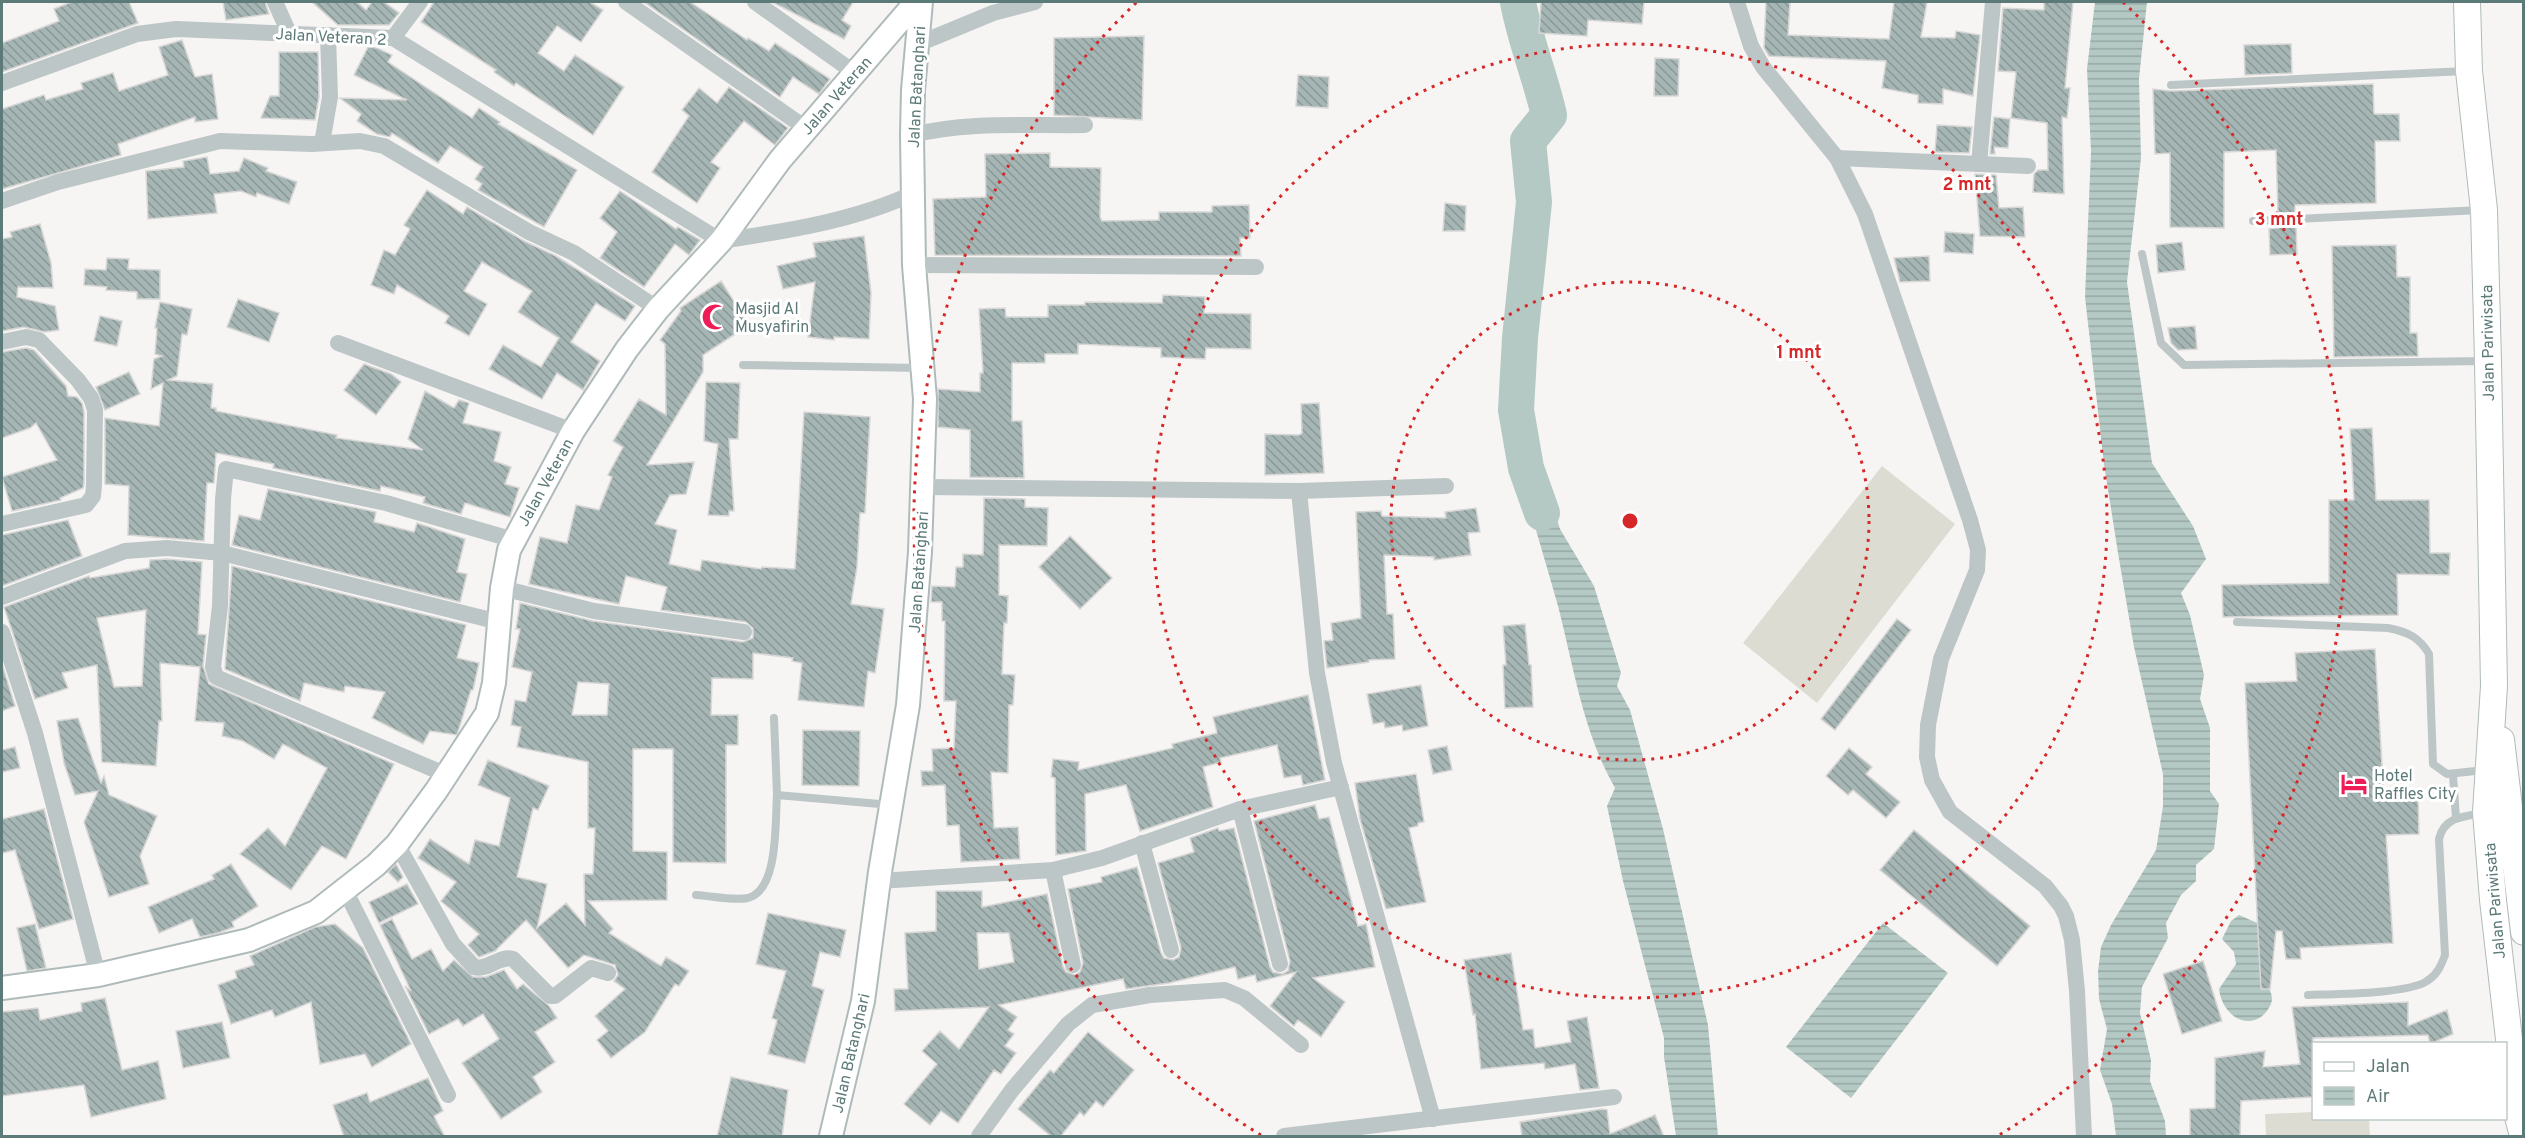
<svg xmlns="http://www.w3.org/2000/svg" width="2525" height="1138" font-family="Overpass,sans-serif">
<style>
.pitch{fill:#dcdcd2}
.water{fill:url(#water-rules)}
.lines{fill:none;stroke-linecap:round;stroke-linejoin:round}
.river{stroke:#b5c9c4;stroke-width:36}
.building{fill:url(#building-back-hatch);stroke:#d8d7d6;stroke-width:1.5;fill-rule:evenodd}
.secondary-casing{stroke:#afbbba;stroke-width:26}
.primary-casing{stroke:#b0baba;stroke-width:28}
.lane{stroke:#bdc6c6;stroke-width:8}
.street{stroke:#bdc6c6;stroke-width:16}
.secondary{stroke:#fff;stroke-width:22}
.primary{stroke:#fff;stroke-width:26}
.ring{fill:none;stroke:#d62828;stroke-width:3;stroke-dasharray:3 6}
.labels{text-anchor:middle;stroke-width:6;stroke-linejoin:round;paint-order:stroke}
.street-label{font-size:16px;fill:#5c7a78;stroke:#fff}
.poi-label{font-size:16px;fill:#5c7a78;stroke:#fff;text-anchor:start}
.centre{fill:#d62828;stroke:#fff;stroke-width:3}
.ring-label{font-size:18px;text-anchor:middle;font-weight:bold;fill:#d62828;stroke:#fff;stroke-width:6;stroke-linejoin:round;paint-order:stroke}
</style>
<defs>
<pattern id="water-rules" width="6" height="5" patternUnits="userSpaceOnUse" patternTransform="scale(1.5)"><rect width="6" height="5" fill="#b5c9c4"/><path d="M0 2.5h6" fill="none" stroke="#96a8a4"/></pattern>
<pattern id="building-back-hatch" width="6" height="6" patternUnits="userSpaceOnUse" patternTransform="scale(1.5)"><rect width="6" height="6" fill="#a6b6b5"/><path d="M-1 5l2 2M0 0l6 6M5-1l2 2" fill="none" stroke="#8a9998"/></pattern>
</defs>
<rect width="100%" height="100%" fill="#f7f5f3"/>
<g class="pitch">
<path d="M1882 466 1955 524 1817 703 1743 643Z"/>
<path d="M2313 1112 2314 1118 2369 1119 2370 1136H2266L2265 1114Z"/>
</g>
<g class="water">
<path d="M2095 2H2147L2139 79 2141 158 2127 282 2152 463 2193 526 2206 559 2181 593 2190 615 2204 675 2200 699 2210 728V791L2219 804 2214 849 2196 865V881L2181 895 2166 923 2168 938 2142 987 2140 1013 2151 1060 2150 1081 2165 1121 2166 1136H2116L2112 1104 2100 1070 2107 1029 2099 999 2098 971 2101 947 2111 925 2156 850 2163 806V774L2134 647 2118 553 2104 464 2085 297 2091 151 2087 69Z"/>
<path d="M1526 468 1543 476 1560 529 1594 586 1621 673 1617 686 1630 710 1663 829 1708 1025 1718 1136H1676L1664 1057V1038L1623 881 1607 806 1615 788C1583 732 1574 668 1558 606 1546 563 1533 521 1521 478Z"/>
<path d="M2239 915 2262 925C2263 933 2265 942 2264 949 2263 958 2258 962 2260 971 2263 983 2277 993 2270 1006 2255 1034 2223 1020 2219 989L2236 964 2234 952 2222 939 2231 921Z"/>
<path d="M1883 923 1948 973 1851 1098 1786 1047Z"/>
</g>
<g class="lines">
<path class="river" d="M1518 2C1525 40 1540 76 1549 115L1528 141 1534 202 1520 338 1516 410 1526 468 1542 513"/>
</g>
<g class="building">
<path d="M71 2H129L138 23 2 72V43L59 21 54 9Z"/>
<path d="M223 2H265L269 14 226 20Z"/>
<path d="M312 2H357L366 10 372 2H384L399 13 389 25H338Z"/>
<path d="M434 2H590L603 10 581 42 557 26 538 53 564 71 575 55 624 87 593 135 516 83 514 86 494 72 496 70 421 22Z"/>
<path d="M644 2H690L747 40 748 38 769 51 775 43 830 79 819 94 793 77 780 97Z"/>
<path d="M772 2H853L842 20 851 26 844 39Z"/>
<path d="M1541 2H1644L1642 24 1588 20 1587 36 1539 33Z"/>
<path d="M1766 2H1790L1788 35 1889 39 1894 2H1927L1921 37 1955 38 1956 31 1980 35 1973 96 1943 89V104L1918 103V95L1882 88 1886 61 1769 56 1764 48Z"/>
<path d="M2044 2H2073L2065 88H2070L2067 118 2062 117 2064 194 2033 192 2034 174 2038 170H2048L2047 123 2011 118 2016 72 1998 71 2003 8 2044 10Z"/>
<path d="M1144 36 1142 120 1054 115V38Z"/>
<path d="M182 40 195 77 212 74 218 119 195 122V117L118 144 121 155 2 189V109L44 95 46 100 83 89 81 83 113 73 119 91 168 75 159 47Z"/>
<path d="M2291 44 2292 73 2245 75 2244 45Z"/>
<path d="M368 47 377 48 392 55 388 62 472 118 479 108 500 122 498 124 577 170 544 227 478 190 482 184 475 179 483 167 450 146 438 163 392 133 390 137 377 134 357 121 361 114 340 98 407 100 354 75Z"/>
<path d="M279 52H318L319 97 315 120 261 118 270 96H279Z"/>
<path d="M1655 58 1679 59 1678 96H1654Z"/>
<path d="M1298 75 1329 77 1328 108 1296 106Z"/>
<path d="M2373 84 2374 114H2399L2400 141H2375L2376 203 2295 205V213H2278L2276 150 2224 152V228L2170 227V153L2155 154 2153 89 2171 91Z"/>
<path d="M729 87 788 128 775 145 744 121 711 162 720 168 697 203 652 172 689 116 682 110 699 88 717 103Z"/>
<path d="M1994 117 2010 119 2008 148 1994 147 1995 154H1990Z"/>
<path d="M1937 125 1972 127 1969 153 1935 152Z"/>
<path d="M1050 153V167L1101 168 1100 217 1102 221 1159 220V212H1212V206L1249 205 1250 238H1240L1241 256 935 255 933 199 986 197 985 154Z"/>
<path d="M207 157 210 174 239 171 244 158 268 168 266 171 297 182 289 204 257 193 256 197 241 191 214 194 217 213 148 219 146 171 184 167 183 161Z"/>
<path d="M1975 174 1996 175 1999 208 2023 207 2025 237 1980 236Z"/>
<path d="M427 190 463 214 467 207 524 241 556 256 635 306 625 321 596 303 571 342 600 361 583 390 557 373 542 399 489 369 503 345 541 367 559 338 518 312 532 291 482 262 464 291 487 304 469 336 445 323 449 316 397 285 394 294 371 285 384 250 395 255 410 229 404 225Z"/>
<path d="M620 191 676 229 678 227 700 240 689 255 675 244 644 287 600 258 617 232 600 218Z"/>
<path d="M1445 203 1466 206 1465 231H1443Z"/>
<path d="M40 224 51 263 53 288 18 287 17 297 55 306 59 330 45 332 24 327 2 331V239L12 237 10 232Z"/>
<path d="M2296 225 2297 254 2270 255 2269 229Z"/>
<path d="M1945 232 1974 234 1973 254 1944 252Z"/>
<path d="M864 236 871 293 869 339 834 337V340L808 337 815 282 783 289 777 266 816 257 813 243Z"/>
<path d="M2182 242 2185 270 2158 273 2156 245Z"/>
<path d="M2396 245 2397 277H2410V333H2417L2418 356 2334 357 2332 246Z"/>
<path d="M1929 256 1930 281 1900 282 1894 258Z"/>
<path d="M107 258 129 259 128 269 160 270V299H137V292L106 290 107 287 84 285 85 269 106 270Z"/>
<path d="M721 281 749 325 703 355V372L647 465 694 462 686 494 670 495 655 524 677 530 669 564 700 571 702 560 761 569 762 567 795 569 804 412 870 417 865 513H860L857 567 851 604 884 609 881 633 875 673 868 671 864 707 798 700 802 663 792 661 793 658 753 653V679L712 678 711 715H738V745H726V863L673 862V749H633V851L667 852V900L588 901 613 929 609 933 661 966 666 957 689 971 679 986 675 984 645 1032 611 1058 597 1040 608 1031 595 1016 625 989 614 981 618 975 615 965 584 955 568 968 526 920 495 951 479 957 468 945 479 934 441 901 456 882 418 858 430 839 469 864 475 840 499 846 510 798 478 785 488 760 549 786 538 810 533 808 517 877 547 884 537 928 566 903 585 925 584 874H593L595 828H588V762L517 747 521 727 511 725 515 700 526 702 532 672 512 667 520 629H516L520 603 593 621 743 642 753 638V628L746 622 661 610 667 587 626 576 619 604 529 584 540 537 567 543 576 505 599 510 612 477 608 475 623 447 613 441 639 399 666 415 665 344 660 340 681 311 680 308ZM578 682 609 684 607 715H572Z"/>
<path d="M1163 295 1205 297 1204 313 1251 314V349L1206 348 1205 359 1161 357V348L1078 344V354H1045V363H1012V421H1022L1024 478 970 477V430L938 427V389L980 392V373H983L979 309 1005 308 1006 317H1048V305H1085V302L1162 303Z"/>
<path d="M238 299 279 313 269 342 227 327Z"/>
<path d="M160 302 192 309 187 335 182 334 177 376 168 380 213 384 211 408H216V411L337 435 336 438 423 450 408 439 425 391 454 408 459 400 469 403 463 423 501 432 494 461 511 467 505 484 519 488 510 517 465 503 461 514 423 503 425 497 381 486 380 491 273 468 274 464 216 453 214 483H207L204 541 128 535 129 486 105 484V418L159 426 163 383 151 389 154 359 162 356 155 354 157 328H155Z"/>
<path d="M100 316 122 321 117 346 94 341Z"/>
<path d="M2195 326 2197 349 2178 350 2171 343 2168 328Z"/>
<path d="M26 348 34 350 66 386 68 396 77 397 82 403 84 412V484L83 488 60 498 61 500 12 511 2 477 57 460 36 423 30 428 2 438V352Z"/>
<path d="M364 364 391 374 401 382 376 415 344 390Z"/>
<path d="M129 372 140 394 105 410 96 387Z"/>
<path d="M706 382 740 383 738 439H729L734 511H729V516L708 515 718 444 704 441Z"/>
<path d="M1319 403 1324 473 1265 475V434L1299 435 1302 433 1301 404Z"/>
<path d="M2372 428 2376 500H2429L2430 553H2450L2449 575 2397 574 2398 615 2223 617 2222 585 2329 583V500H2354L2350 429Z"/>
<path d="M268 489 376 512 374 522 414 532 417 523 465 539 457 572 467 574 460 602 232 545 239 515 260 520Z"/>
<path d="M984 498 1025 499V507L1048 508 1047 546 999 545V595L1008 596 1007 623H1004L1002 674 1015 675 1013 705H1009L1008 773 991 772 994 828 1018 827 1020 859 961 862 959 825 947 826 945 785 922 786 921 771H933L932 749 954 748 956 701H944L945 621H942V602H931L932 586 955 587 956 567H963V554L983 555Z"/>
<path d="M1476 508 1480 532 1468 533 1471 555 1434 560V557L1384 555 1387 614H1393L1395 659 1369 660V662L1327 668 1324 641 1333 640 1331 623 1361 618 1356 512 1381 511 1382 516 1446 518 1445 512Z"/>
<path d="M68 520 82 556 2 586V535Z"/>
<path d="M1070 536 1112 578 1080 609 1039 567Z"/>
<path d="M167 559 202 562 198 634 206 635 203 666 209 684 394 764 346 859 322 846 291 890 240 854 268 828 285 846 327 768 283 744 274 759 243 741 222 736 224 723 195 721 200 667 160 663 162 721H159L156 766 102 762 97 665 62 673 68 688 35 699 4 607 89 576 90 578 149 568 150 560ZM146 610 142 686 114 687 97 618Z"/>
<path d="M232 566 466 625 457 658 479 663 473 690H471L457 735 430 731 423 744 372 718 385 692 345 686 344 692 304 683 300 701 225 669Z"/>
<path d="M1897 619 1911 630 1835 730 1821 719Z"/>
<path d="M1525 624 1529 665H1531L1533 707 1505 708 1503 665H1506L1503 626Z"/>
<path d="M2375 649 2384 798 2418 797 2419 834 2386 835 2393 943 2300 948 2301 959H2286L2282 931H2276L2270 989H2261L2245 683 2297 681 2295 653Z"/>
<path d="M2 664 15 706 2 711Z"/>
<path d="M1421 685 1428 726 1403 731 1402 725 1385 728 1384 722 1373 724 1367 694Z"/>
<path d="M1308 695 1325 780 1303 785 1301 775 1284 778 1277 745 1220 758 1221 762 1203 767 1213 807 1140 831 1126 785 1085 794 1086 851 1056 855 1055 778 1051 777 1053 759 1079 762 1078 770 1173 748 1172 744 1217 733 1213 717Z"/>
<path d="M78 718 101 783 104 776 109 795 157 816 140 856 149 884 109 897 84 822 98 791 75 795 64 763 57 721Z"/>
<path d="M803 730 860 731 859 786 802 785Z"/>
<path d="M1447 746 1452 770 1433 774 1428 750Z"/>
<path d="M15 747 20 768 2 772V750Z"/>
<path d="M1849 748 1872 767 1866 774 1900 802 1886 818 1853 790 1848 795 1826 776Z"/>
<path d="M1416 774 1424 822 1418 823V826L1409 828 1426 902 1386 909 1360 819 1355 783Z"/>
<path d="M1315 805 1319 819 1329 817 1358 926 1366 924 1375 967 1313 978 1345 1002 1321 1037 1298 1020 1294 1026 1270 1006 1296 972 1257 982 1255 975 1238 979 1235 967 1169 983 1126 989 1123 979 999 1005 1017 1017 1008 1030 1014 1034 1005 1046 1016 1053 1001 1074 994 1070 958 1123 941 1111 930 1125 904 1104 937 1064 922 1051 940 1031 959 1049 989 1007 895 1011 894 989H908L905 933 936 931V891H982V907L1047 894 1063 967 1066 972 1075 975 1080 972 1083 963 1068 889 1102 882 1101 877 1137 867 1161 953 1164 958 1173 960 1179 957 1181 948 1158 863 1194 852 1190 838 1218 828 1219 831 1234 828 1270 967 1273 972 1282 974 1288 971 1290 961 1254 821ZM977 933H1009L1014 962 979 969Z"/>
<path d="M44 809 73 919 39 929 15 850 2 853V819Z"/>
<path d="M1914 830 2030 926 1997 966 1880 870Z"/>
<path d="M231 864 258 906 232 922 234 927 218 933 200 937 192 919 159 933 148 907 214 879 212 875Z"/>
<path d="M396 864 403 877 398 882 388 872Z"/>
<path d="M407 884 418 904 379 923 369 902Z"/>
<path d="M768 913 846 930 840 957 820 952 812 986 824 990 805 1063 768 1054 777 1020 772 1018 786 971 756 964Z"/>
<path d="M392 919 412 959 431 949 443 971 454 960 473 977H486L504 970 517 989 523 984 549 1006 557 1018 535 1032 555 1062 533 1077 542 1092 501 1119 462 1063 499 1039 483 1014 463 1026 458 1019 429 1034 405 986 411 991 380 925Z"/>
<path d="M35 924 46 968 27 971 17 928Z"/>
<path d="M335 924 363 948 411 1044 372 1067 365 1054 320 1064 311 1002 275 1017 272 1010 231 1024 218 985 237 978 235 971 254 965 250 956 315 927Z"/>
<path d="M1511 953 1523 1030 1533 1029 1535 1048 1571 1042 1567 1021 1587 1017 1599 1088 1580 1090 1575 1064 1545 1069 1544 1063 1481 1069 1475 1014 1473 1015 1464 960Z"/>
<path d="M2203 961 2222 1021 2182 1034 2163 974Z"/>
<path d="M105 998 122 1070 158 1061 166 1099 91 1117 84 1085 2 1096V1012L38 1008 40 1020 82 1011 81 1003Z"/>
<path d="M2408 1002V1026L2447 1010 2453 1034 2430 1044 2428 1035 2313 1038V1097L2241 1101 2240 1137H2190V1109L2215 1108V1058L2265 1051 2263 1067 2300 1064 2292 1007Z"/>
<path d="M222 1022 230 1058 183 1068 176 1031Z"/>
<path d="M1088 1032 1134 1070 1103 1107 1096 1101 1084 1116 1080 1112 1060 1137H1052L1018 1109 1050 1070 1054 1073Z"/>
<path d="M731 1077 788 1090 782 1137H717Z"/>
<path d="M428 1078 443 1111 434 1116 445 1137H344L333 1105 367 1093 370 1102Z"/>
<path d="M1602 1109 1607 1110 1610 1134 1655 1115 1664 1137H1522L1520 1122Z"/>
</g>
<g class="lines">
<g class="secondary-casing">
<g id="secondary">
<path d="M2 988 98 975 249 940 316 912 376 865 397 844 436 791 487 713 494 683 502 588 509 550 573 431 627 349 658 309 721 241 780 160 916 2"/>
<path d="M831 1136 863 1001 880 872 908 705 920 552 925 399 914 265 912 135 913 90 921 2"/>
</g>
</g>
<g class="primary-casing">
<g id="primary">
<path d="M2467 2 2469 71 2484 210 2488 361 2494 686 2486 812 2493 900 2518 1117 2523 1136"/>
<path d="M2501 740 2524 932"/>
</g>
</g>
<g class="lane">
<path d="M2171 85 2466 71"/>
<path d="M2253 221 2481 210"/>
<path d="M2142 254 2161 343 2184 365 2485 361"/>
<path d="M743 365 920 368"/>
<path d="M2237 622 2388 628C2408 632 2419 637 2429 654L2433 764 2447 774 2485 770"/>
<path d="M774 718 777 795"/>
<path d="M2453 775 2456 818"/>
<path d="M696 895C712 896 733 901 748 898 779 890 775 821 777 795L891 805"/>
<path d="M2308 995C2334 994 2408 994 2427 981 2437 975 2441 966 2445 955L2439 839C2444 817 2464 816 2484 813"/>
</g>
<g class="street">
<path d="M275 2 289 33"/>
<path d="M626 2 807 129"/>
<path d="M755 2 855 73"/>
<path d="M1737 2 1751 46 1763 67 1837 158 1865 214 1970 520 1978 550 1977 570 1941 659 1928 725 1927 757 1932 780 1950 812 2045 886 2061 906 2066 916 2072 940 2077 991 2084 1136"/>
<path d="M393 38 420 2"/>
<path d="M918 44 993 13 1035 2"/>
<path d="M2 83 137 34 176 29 393 38 721 241C786 231 854 221 914 193"/>
<path d="M912 135C968 121 1027 126 1085 125"/>
<path d="M322 143 330 97 328 35"/>
<path d="M1837 158 2028 166"/>
<path d="M1979 164 1993 2"/>
<path d="M2 201 58 182 220 141 312 144 360 141 384 146 529 232 574 253 658 309"/>
<path d="M914 265 1256 267"/>
<path d="M2 342 26 337 39 340 78 380 91 398 95 410 94 485 93 496 86 505 2 524"/>
<path d="M338 343 573 431"/>
<path d="M923 487 1299 491 1317 673 1334 763 1433 1119"/>
<path d="M1299 491 1446 486"/>
<path d="M502 588 594 611 744 632"/>
<path d="M2 597 125 551 167 548 222 553 499 622"/>
<path d="M2 632 35 733 98 975"/>
<path d="M447 775 216 677 213 667 220 606 223 499 226 469 386 503 514 540"/>
<path d="M1240 809 1280 964"/>
<path d="M1142 843 1171 950"/>
<path d="M397 844 453 944 474 967C489 971 498 955 513 959L550 996H555L591 968 608 973"/>
<path d="M1053 870 1073 965"/>
<path d="M879 881 1053 870 1102 858 1240 809 1341 787"/>
<path d="M345 890 448 1095"/>
<path d="M979 1136 1012 1090 1068 1024 1092 1005 1150 995 1225 990 1244 998 1301 1045"/>
<path d="M1284 1136 1614 1097"/>
</g>
<use href="#secondary" class="secondary"/>
<use href="#primary" class="primary"/>
</g>
<g class="ring">
<circle cx="1630" cy="521" r="239"/>
<circle cx="1630" cy="521" r="477"/>
<path d="M1261 1135A716 716 0 0 1 1137 2M2123 2A716 716 0 0 1 1999 1135"/>
</g>
<defs>
<g id="mosque-bare" transform="scale(2.07)"><path d="M3.5-4.9A6 6 0 1 0 3.5 4.9A5 5 0 1 1 3.5-4.9Z" fill="#ee1d58" stroke="#fff" stroke-width="2.5" paint-order="stroke"/></g>
<g id="hotel-bare" transform="scale(2.07)"><path d="M-6-4.5h1.5V1H6V5H4.5V3h-9V5H-6ZM-4 0a1.8 1.8 0 1 1 3.6 0ZM.5 0V-2.5h3Q6-2.5 6 0Z" fill="#ee1d58" stroke="#fff" stroke-width="2.5" paint-order="stroke"/></g>
</defs>
<g fill-rule="evenodd">
<use href="#mosque-bare" x="715" y="317"/>
<use href="#hotel-bare" x="2354" y="784"/>
</g>
<g class="labels">
<g class="street-label">
<text transform="translate(331 36) rotate(3)" y="6">Jalan Veteran 2</text>
<text transform="translate(916 87) rotate(-87)" y="6">Jalan Batanghari</text>
<text transform="translate(836 95) rotate(-49)" y="6">Jalan Veteran</text>
<text transform="translate(2487 343) rotate(-91)" y="6">Jalan Pariwisata</text>
<text transform="translate(545 482) rotate(-61)" y="6">Jalan Veteran</text>
<text transform="translate(918 572) rotate(-86)" y="6">Jalan Batanghari</text>
<text transform="translate(2494 901) rotate(-95)" y="6">Jalan Pariwisata</text>
<text transform="translate(850 1053) rotate(-77)" y="6">Jalan Batanghari</text>
</g>
<g class="poi-label">
<text x="735" y="314">Masjid Al<tspan x="735" dy="18">Musyafirin</tspan></text>
<text x="2374" y="781">Hotel<tspan x="2374" dy="18">Raffles City</tspan></text>
</g>
</g>
<circle cx="1630" cy="521" r="9" class="centre"/>
<g class="ring-label">
<text x="1967" y="190">2 mnt</text>
<text x="2279" y="225">3 mnt</text>
<text x="1799" y="358">1 mnt</text>
</g>
<rect width="2525" height="1138" fill="none" stroke="#5c7a78" stroke-width="6"/>
<rect x="2312" y="1042" width="195" height="78" fill="#ffffff" stroke="#becac9" stroke-width="1.5"/>
<rect x="2324" y="1062" width="30" height="9" fill="#ffffff" stroke="#becac9" stroke-width="1.5"/>
<text x="2366" y="1072" font-size="18" fill="#5c7a78">Jalan</text>
<rect x="2324" y="1087" width="30" height="18" fill="url(#water-rules)" stroke="#becac9" stroke-width="1.5"/>
<text x="2366" y="1102" font-size="18" fill="#5c7a78">Air</text>
</svg>
